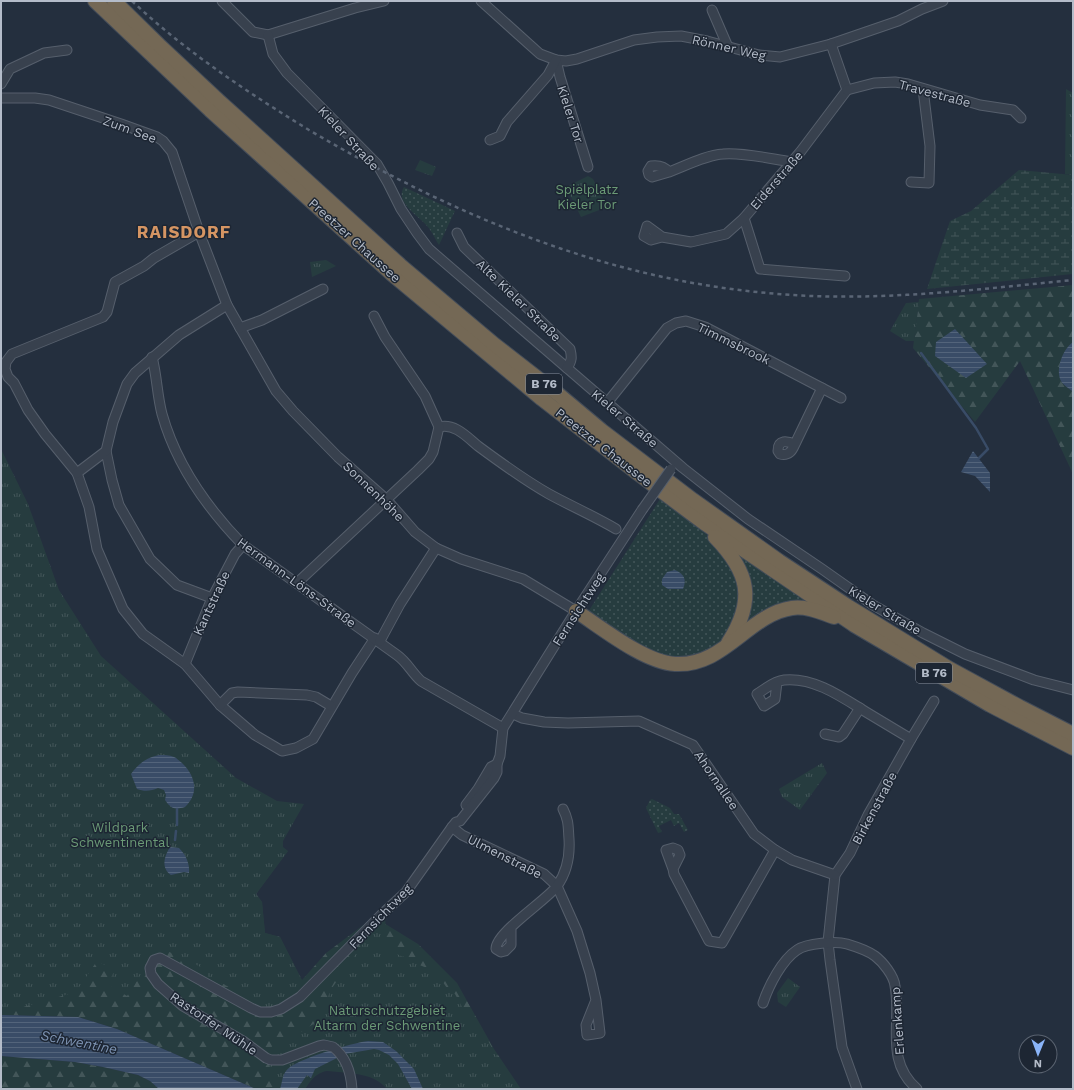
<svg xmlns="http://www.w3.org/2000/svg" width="1074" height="1090" font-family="'Work Sans',sans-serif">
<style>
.grass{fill:url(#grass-dots)}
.forest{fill:url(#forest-firs)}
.wetland{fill:url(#wetland-marsh)}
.park{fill:url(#park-tufts)}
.water{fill:url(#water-rules)}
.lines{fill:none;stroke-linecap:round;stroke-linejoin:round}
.stream{stroke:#394c67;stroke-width:2.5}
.minor-casing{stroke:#565f6c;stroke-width:11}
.highway-casing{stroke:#434c59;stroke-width:16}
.minor{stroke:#38414e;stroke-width:9}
.highway{stroke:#746855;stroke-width:14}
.rail{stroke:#5a6575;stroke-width:2.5;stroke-dasharray:4 4;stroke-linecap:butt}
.minor-bridge-casing{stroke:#565f6c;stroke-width:11;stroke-linecap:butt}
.minor-bridge{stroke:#38414e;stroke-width:9}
.labels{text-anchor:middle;stroke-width:3;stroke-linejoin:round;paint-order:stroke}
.shield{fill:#1d2633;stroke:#878f9c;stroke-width:1}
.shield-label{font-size:12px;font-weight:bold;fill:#b4bcc9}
.street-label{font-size:13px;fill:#b4bcc9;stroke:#1d2633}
.park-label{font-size:13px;fill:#6b9a76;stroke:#1d2633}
.water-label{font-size:14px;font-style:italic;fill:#7c92b1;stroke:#1d2633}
.district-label{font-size:17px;font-weight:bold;letter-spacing:1px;fill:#d59563;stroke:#1d2633}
</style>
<defs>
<pattern id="grass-dots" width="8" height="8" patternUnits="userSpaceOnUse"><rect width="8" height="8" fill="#263c3f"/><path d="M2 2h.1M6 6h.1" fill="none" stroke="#435659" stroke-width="1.8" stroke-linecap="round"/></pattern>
<pattern id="forest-firs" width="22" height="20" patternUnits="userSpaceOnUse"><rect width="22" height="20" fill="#263c3f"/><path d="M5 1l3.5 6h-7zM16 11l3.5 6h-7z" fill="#435659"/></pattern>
<pattern id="wetland-marsh" width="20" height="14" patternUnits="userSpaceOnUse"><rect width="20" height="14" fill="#263c3f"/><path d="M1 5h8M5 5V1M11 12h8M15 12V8" fill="none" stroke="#435659"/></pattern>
<pattern id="park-tufts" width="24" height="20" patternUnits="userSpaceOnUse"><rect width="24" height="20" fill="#263c3f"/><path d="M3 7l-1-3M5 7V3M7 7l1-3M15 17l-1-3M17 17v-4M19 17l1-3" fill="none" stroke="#435659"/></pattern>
<pattern id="water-rules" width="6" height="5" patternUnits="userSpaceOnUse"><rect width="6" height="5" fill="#394c67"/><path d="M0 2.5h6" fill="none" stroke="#53647b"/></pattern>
</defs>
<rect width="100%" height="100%" fill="#242f3e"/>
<g class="grass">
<path d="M404 187 455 211 439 245C435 239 432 231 427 226 419 216 394 202 404 187Z"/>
<path d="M660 499 697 526 725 552 742 595 731 631 714 648 693 657 669 658 643 648 588 612Z"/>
<path d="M735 552 810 604 742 625Z"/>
<path d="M652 799 670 808 674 814H679L688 830 684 832 679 823 674 826 671 820 659 826 662 832 658 833 646 808 650 800Z"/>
</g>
<g class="forest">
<path d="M1073 285V474L1020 361 975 422 913 348 919 299Z"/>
<path d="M288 851 256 894 262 902 265 933 280 937 302 980 326 953 374 917 418 944 457 983 494 1049 521 1089H423L405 1059 285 1072 280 1089H256L117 1029 78 1017 1 1015V888Z"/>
<path d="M1 1056 75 1062 103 1067 138 1075 150 1081 159 1089H1Z"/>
</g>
<path class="wetland" d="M1019 170 1073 175V274L927 289 950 221 971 211Z"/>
<g class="park">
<path d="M1066 89 1073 93V175L1065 174Z"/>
<path d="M420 160 436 167 432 176 415 170Z"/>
<path d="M588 176 593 179 607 207 581 217 566 187Z"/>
<path d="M326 260 336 266 312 277 310 262Z"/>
<path d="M919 302 914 341H906L890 331 906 303Z"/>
<path d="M1 449 28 504 59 590 101 656 236 778 277 801 304 804 283 841V847L288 851 256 894 262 902 265 933 280 937 302 981 284 1004 262 1008 235 996V990L207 976 209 971 159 947 127 996 107 984 115 970 97 961 76 992 9 1011 1 1012Z"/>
<path d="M822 763 827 773 800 810 782 797 779 789Z"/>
<path d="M385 915 386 933 383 947 401 956 413 959 417 964 427 968 431 965 447 988 455 994 465 1012 484 1033 493 1050 520 1089H387C374 1074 357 1074 338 1072 334 1072 327 1070 323 1072 314 1075 310 1082 305 1089L278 1088 263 1050 292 1038 315 1023 332 988 379 921Z"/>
<path d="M788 978 800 987 786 1007 778 1002 777 993Z"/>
</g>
<g class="water">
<path d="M955 329 987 364 966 378 935 356 936 342Z"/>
<path d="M1073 342V392C1070 389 1063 385 1061 381 1055 369 1063 349 1073 342Z"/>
<path d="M973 451 990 473V492L975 476 961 472Z"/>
<path d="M675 570C684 574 687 579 683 589H668L662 585V579L667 572Z"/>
<path d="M159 755C164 755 169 755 174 757 177 758 179 761 182 763 195 775 200 793 185 807 175 810 171 809 165 800L166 795 164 790 158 788C151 791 145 792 137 789L131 774C139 763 146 758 159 755Z"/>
<path d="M170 847 179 848C186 855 190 864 189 873L184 872 171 875C161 868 164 857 170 847Z"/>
<path d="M1 1015 78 1017 117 1029 256 1089H159L150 1081 138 1075 103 1067 75 1062 1 1056Z"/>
<path d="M368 1041 383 1042 396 1051 414 1069 423 1089H412L398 1064 389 1055 379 1050 374 1049 345 1054 315 1069 311 1078 307 1075 297 1089H280C282 1084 282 1076 286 1071 294 1059 353 1043 368 1041Z"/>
</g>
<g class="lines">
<g class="stream">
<path d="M921 353 976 428 988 449 979 458"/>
<path d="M177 825V809"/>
<path d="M175 840 176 831"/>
</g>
<g class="minor-casing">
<g id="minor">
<path d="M222 1 253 32 268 35 355 8 384 1"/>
<path d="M481 1 540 54 556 60 566 61 577 59 634 40 657 37 681 36 707 41 759 55 780 57 831 44 898 21 922 9 943 1"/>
<path d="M712 10 728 47"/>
<path d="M268 35 273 54 287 73 377 164 388 183 401 209 417 233 429 249 683 468 748 519 822 569 873 605 923 633 965 654 1034 680 1073 690"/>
<path d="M831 44 847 90 801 151 744 218 760 269 845 276"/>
<path d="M556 60 560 77 588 167"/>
<path d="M1 84 10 69 44 53 67 50"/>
<path d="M847 90 874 83 895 82 908 84 980 105 1013 110 1021 118"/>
<path d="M1 98H35L49 100 121 124 157 137 163 141 172 152 199 232 227 305 276 391 293 411 338 457 387 500 415 532 436 548 461 559 523 579 576 611"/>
<path d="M490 140 500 136 507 122 548 75 556 60"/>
<path d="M669 172 652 177 649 175 648 171 651 166C658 165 664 166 669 172 685 166 706 155 723 154 743 152 771 159 792 162"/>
<path d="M911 182 929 183 930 146 923 89"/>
<path d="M199 232 154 258 144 266 115 282 107 312 103 317 12 354 6 362 5 369 8 377 14 383 28 410 45 434 77 473 89 507 97 549 123 609 143 634 185 664 220 705 255 735 282 751 296 748 313 739 352 673 375 638"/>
<path d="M457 233 464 247 570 349C572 357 572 361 567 368"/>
<path d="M662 237 651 240 644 236 647 226 662 237 691 242 726 234 744 218"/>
<path d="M240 328 262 320 323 289"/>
<path d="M152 357C157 376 157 395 162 414 176 464 207 508 243 545L397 655C408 663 411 672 421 681L503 728"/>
<path d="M607 403 667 328 676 323 686 321 705 327 841 398"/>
<path d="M439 427C455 423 467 437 478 446 501 463 524 480 549 494 571 506 594 516 616 529"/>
<path d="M795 444C792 451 789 456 780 454L778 451C778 439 787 441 795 444L822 388"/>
<path d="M106 451 112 480 119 505 150 559 177 585 212 598"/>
<path d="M77 473 106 451 113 422 127 384 135 373 179 335 227 305"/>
<path d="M297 583 418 470 429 459 433 452 439 427 425 396 385 337 374 316"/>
<path d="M380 641 400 604 436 548"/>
<path d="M185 664 212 598 235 554 243 545"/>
<path d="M777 682 775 699 764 706 757 694C765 689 774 681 784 680 814 677 842 697 866 712 881 721 896 730 911 739L868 815 850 853 835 875 828 942 830 960 842 1047 857 1089"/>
<path d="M220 705 232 693 238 692 307 695 316 697 331 706"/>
<path d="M513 714 522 718 544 722 568 723 639 721 693 745 754 834 775 850 792 860 835 875"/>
<path d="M825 734 839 737 843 734 860 708"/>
<path d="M911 739 934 701"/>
<path d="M466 805 478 789 491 767 497 764"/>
<path d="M452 827 462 835 544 874 557 886 577 931 590 973 596 1000 600 1033 587 1035 586 1025 596 1000"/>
<path d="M673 869 666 850 673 848 678 850 680 855 673 869 674 874 709 941 722 943 775 850"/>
<path d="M511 927V945L505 951 501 952 496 949C495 933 547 900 557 886 567 872 570 855 569 839 568 826 569 821 563 809"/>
<path d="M763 1003C769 985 782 960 797 950 807 943 836 941 847 944 857 947 867 950 875 956 883 962 894 976 895 986 902 1023 884 1060 917 1089"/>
<path d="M352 1089C351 1073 346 1057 333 1047L324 1045 319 1046 282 1060H271L266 1058 243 1041 183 1006 158 984 151 974 150 968 154 960 160 958 251 1008 260 1012H271L281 1009 300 997 381 915 406 892 452 827 456 822 460 821 494 778 497 772V764L500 756 503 728 576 611 642 510"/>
</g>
</g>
<g class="highway-casing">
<g id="highway">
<path d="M95 1 210 110 392 274 542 399 636 472 704 523 854 625 990 705 1073 748"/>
<path d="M114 1 159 45 219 101 400 265 495 345 558 394 601 430 693 500 779 561 849 607 950 669 1020 707 1073 734"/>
<path d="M715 537C749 572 756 600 728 643"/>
<path d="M576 611C602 628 644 662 675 664 724 667 749 614 792 608 806 606 820 612 834 617"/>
</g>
</g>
<use href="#minor" class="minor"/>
<use href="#highway" class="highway"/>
<path class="rail" d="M132 1C185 51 247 92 309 130 452 214 601 278 767 293 870 303 971 290 1073 280"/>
<g class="minor-bridge-casing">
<path id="minor-bridge" d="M642 510 671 469"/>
</g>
<use href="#minor-bridge" class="minor-bridge"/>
</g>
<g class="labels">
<g class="shield">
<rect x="526" y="374" width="36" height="20" rx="3"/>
<rect x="916" y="663" width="36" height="20" rx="3"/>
</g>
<g class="shield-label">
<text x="544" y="388">B 76</text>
<text x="934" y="677">B 76</text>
</g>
<g class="street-label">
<text transform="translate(729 47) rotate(13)" y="5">Rönner Weg</text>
<text transform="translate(935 93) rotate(15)" y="5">Travestraße</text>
<text transform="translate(571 114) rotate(72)" y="5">Kieler Tor</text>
<text transform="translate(130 129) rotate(20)" y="5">Zum See</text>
<text transform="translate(349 138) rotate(47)" y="5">Kieler Straße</text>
<text transform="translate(776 180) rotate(-49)" y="5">Eiderstraße</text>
<text transform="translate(355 240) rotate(42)" y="5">Preetzer Chaussee</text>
<text transform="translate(519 300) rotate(44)" y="5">Alte Kieler Straße</text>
<text transform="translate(734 343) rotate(26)" y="5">Timmsbrook</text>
<text transform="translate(625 418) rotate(40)" y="5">Kieler Straße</text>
<text transform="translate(604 447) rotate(38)" y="5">Preetzer Chaussee</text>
<text transform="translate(374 491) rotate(44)" y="5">Sonnenhöhe</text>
<text transform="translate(297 582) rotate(36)" y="5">Hermann-Löns-Straße</text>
<text transform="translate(211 603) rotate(-65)" y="5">Kantstraße</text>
<text transform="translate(578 609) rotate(-57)" y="5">Fernsichtweg</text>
<text transform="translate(885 610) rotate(31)" y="5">Kieler Straße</text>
<text transform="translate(717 780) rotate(56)" y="5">Ahornallee</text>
<text transform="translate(874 808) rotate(-62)" y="5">Birkenstraße</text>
<text transform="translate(505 856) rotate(27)" y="5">Ulmenstraße</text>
<text transform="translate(380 916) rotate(-46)" y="5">Fernsichtweg</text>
<text transform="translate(897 1021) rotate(-94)" y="5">Erlenkamp</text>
<text transform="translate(214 1023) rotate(34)" y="5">Rastorfer Mühle</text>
</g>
<g class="park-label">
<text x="587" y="194">Spielplatz<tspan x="587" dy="15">Kieler Tor</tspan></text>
<text x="120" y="832">Wildpark<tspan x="120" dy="15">Schwentinental</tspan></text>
<text x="387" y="1015">Naturschutzgebiet<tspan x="387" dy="15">Altarm der Schwentine</tspan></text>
</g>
<g class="water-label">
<text transform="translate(79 1042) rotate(11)" y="5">Schwentine</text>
</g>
<g class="district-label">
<text x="184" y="238">RAISDORF</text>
</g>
</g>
<rect width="1074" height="1090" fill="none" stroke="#b4bcc9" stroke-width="4"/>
<g transform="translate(1038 1054) rotate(181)"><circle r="19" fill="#1d2633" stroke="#59626f"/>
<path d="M0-3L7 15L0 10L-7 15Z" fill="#8ab4f8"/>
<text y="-6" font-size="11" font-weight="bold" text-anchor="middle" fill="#b4bcc9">N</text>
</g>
</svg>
